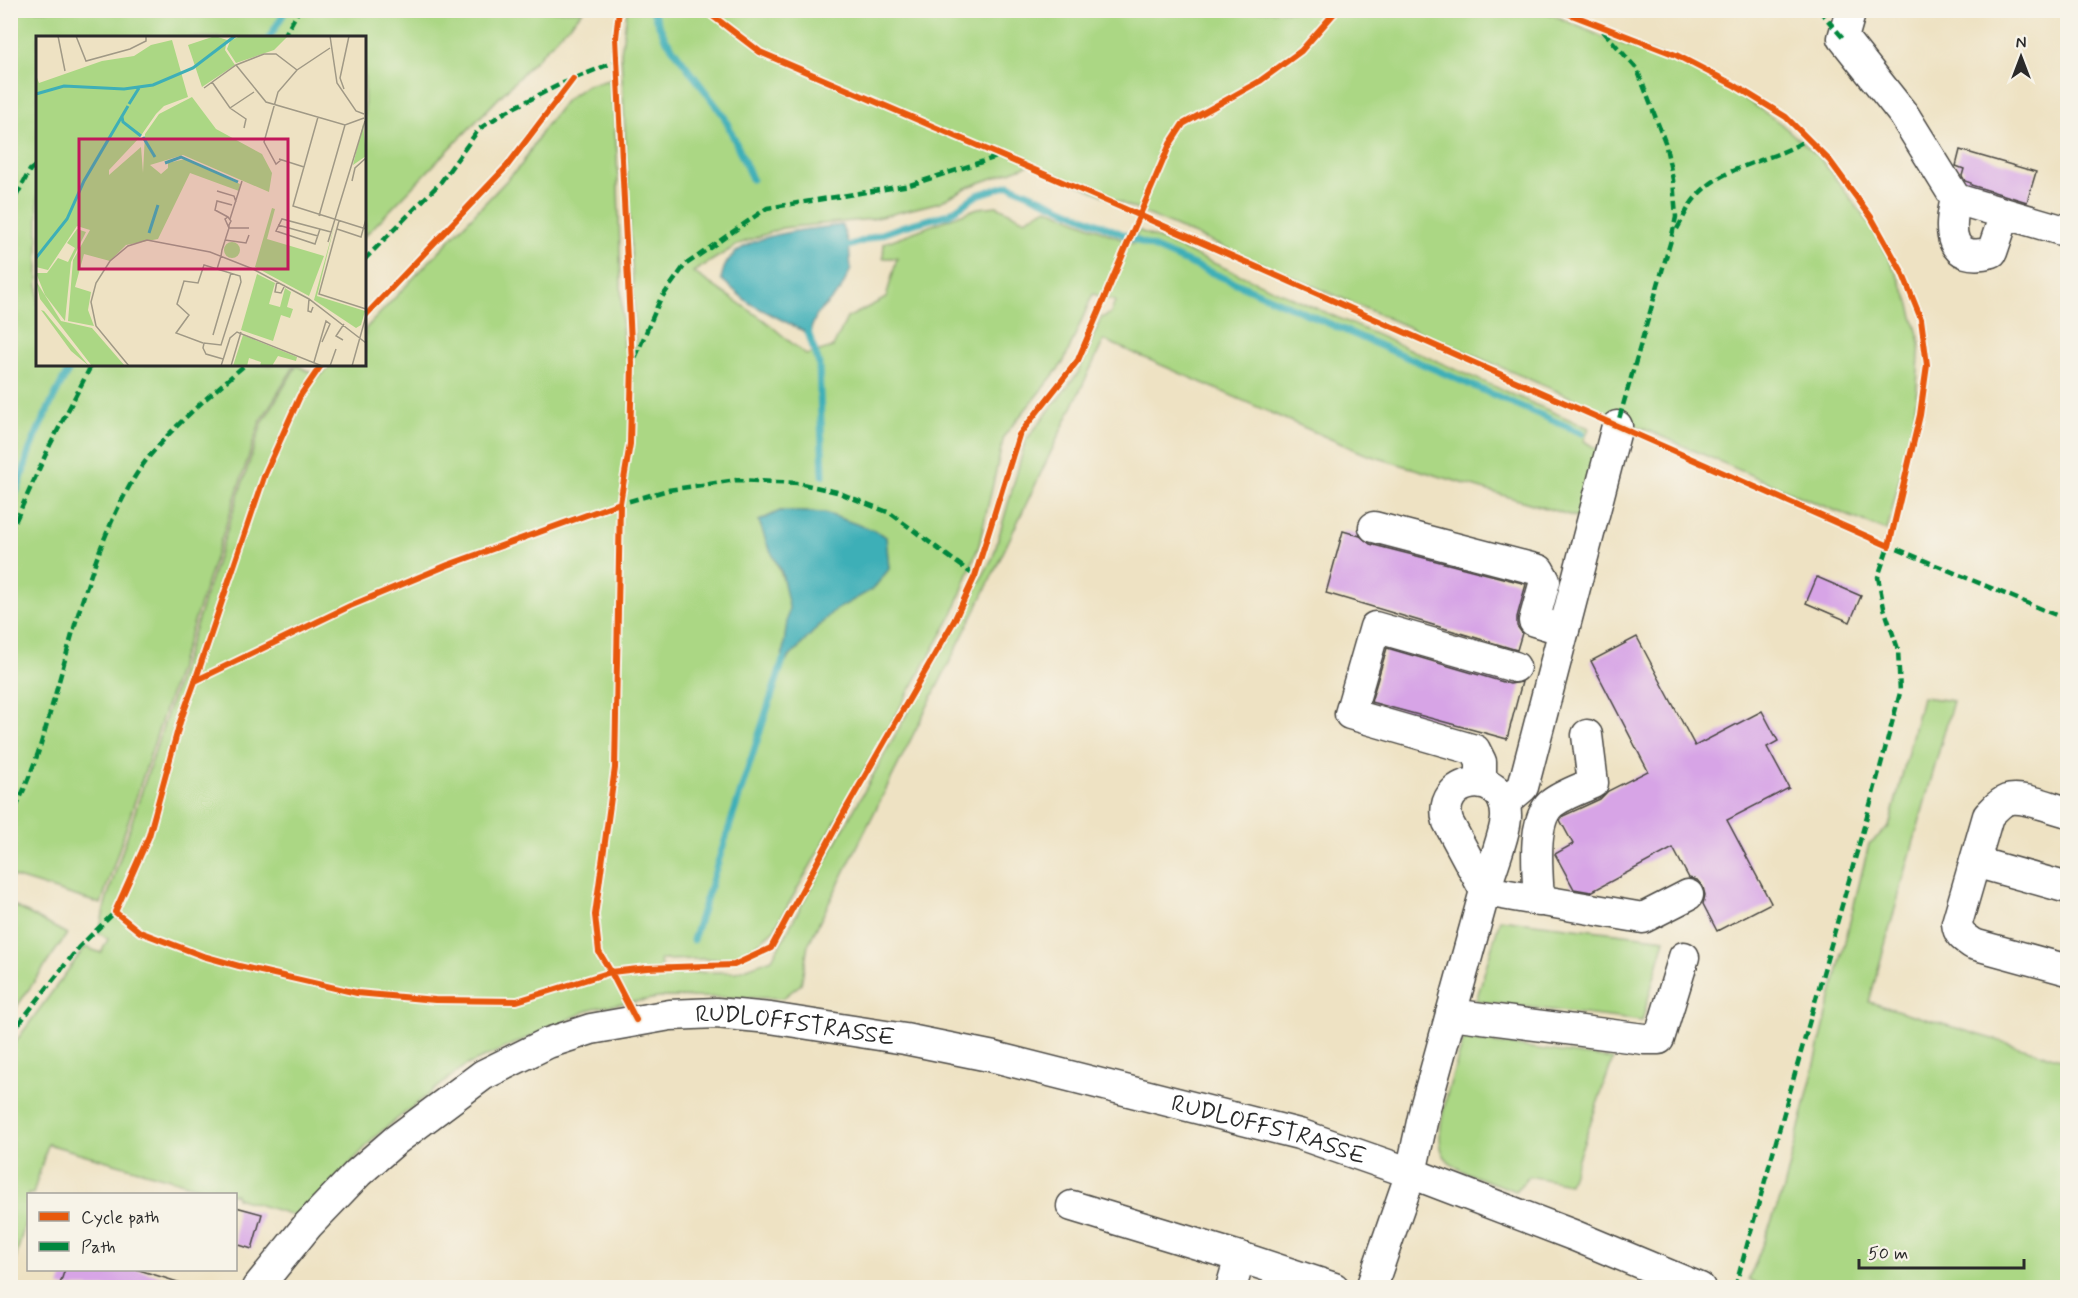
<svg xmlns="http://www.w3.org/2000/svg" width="2078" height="1298" font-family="Mynerve,sans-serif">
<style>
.green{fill:#abd784;stroke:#6b8158;stroke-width:1.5;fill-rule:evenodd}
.water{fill:#3eafb7;stroke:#346d71;stroke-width:1.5}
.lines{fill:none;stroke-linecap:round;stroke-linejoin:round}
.stream{stroke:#3eafb7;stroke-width:7}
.building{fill:#d7a4e6}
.minor-casing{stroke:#484642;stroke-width:33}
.minor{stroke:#fff;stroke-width:30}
.quiet{stroke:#00873e;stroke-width:4.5;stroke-dasharray:9 4.5;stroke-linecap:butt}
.cycleway-casing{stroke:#f7f3e8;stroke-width:10}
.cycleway{stroke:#e8590c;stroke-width:6}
.labels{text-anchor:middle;stroke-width:6;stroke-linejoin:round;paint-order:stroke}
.street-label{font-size:24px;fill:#2b2b2b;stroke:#f7f3e8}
.inset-river{fill:none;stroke:#3eafb7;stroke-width:3}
.inset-road{fill:none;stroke:#a09986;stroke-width:1.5}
.view{fill:#c2185b;fill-opacity:0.15;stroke:#c2185b;stroke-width:3}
.inset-edge{fill:none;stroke:#2b2b2b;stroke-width:3}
</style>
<rect width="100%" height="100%" fill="#f7f3e8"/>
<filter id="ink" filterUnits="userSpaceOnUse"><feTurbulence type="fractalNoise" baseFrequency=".0167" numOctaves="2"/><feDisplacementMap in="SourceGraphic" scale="12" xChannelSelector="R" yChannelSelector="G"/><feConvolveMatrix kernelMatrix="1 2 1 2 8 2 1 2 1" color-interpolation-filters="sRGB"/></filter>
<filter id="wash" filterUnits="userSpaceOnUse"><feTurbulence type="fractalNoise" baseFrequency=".008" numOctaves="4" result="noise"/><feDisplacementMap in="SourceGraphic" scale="24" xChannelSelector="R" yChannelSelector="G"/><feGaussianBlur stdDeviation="1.35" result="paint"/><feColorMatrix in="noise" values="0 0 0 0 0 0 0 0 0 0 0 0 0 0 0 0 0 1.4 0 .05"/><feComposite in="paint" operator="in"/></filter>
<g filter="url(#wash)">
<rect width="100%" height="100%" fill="#eee2c3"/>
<g class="green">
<path d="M11 10 583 11 365 236 364 38H38V364L295 365 260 422 101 904 11 876Z"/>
<path d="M627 11H1544L1607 39 1680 62 1732 90 1780 123 1820 158 1876 232 1908 298 1920 342 1915 414 1887 531 1811 501 1031 164 968 187 940 202 872 219 782 228 739 244 693 272 764 320 806 355 833 347 847 318 886 298 897 258H883L884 243 978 208 997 206 1025 220 1047 208 1133 244 1138 230 1589 428 1584 441 1603 453 1586 520 1365 454 1104 340 983 595 808 945 801 984 783 998 665 997 594 1008 465 1066 378 1134 300 1217 236 1198V1194H222L48 1144 33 1194H28V1212L11 1276V1048L85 947 101 953 108 939 99 933 106 901 262 423 297 365 319 377 331 365 364 364 365 329 522 164 542 131 566 100 587 85 610 80 617 153 623 347 636 346 621 53ZM1093 294 1115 301 1111 313 1101 318 1078 373 1026 440 993 557 772 959 736 972 662 973 660 960 741 958 774 930 953 614 979 545 1004 436 1063 363ZM780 511 825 513 873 530 886 537 889 569 873 589 832 612 782 665C782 646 791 624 789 605 785 574 769 550 759 521Z"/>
<path d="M1922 697 1953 701 1869 1002 2067 1061V1287H1763L1749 1279 1784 1189 1869 844 1889 827Z"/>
<path d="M11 904 67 934 11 1015Z"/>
<path d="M1500 919 1665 939 1642 1021 1476 1001Z"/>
<path d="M1464 1039 1613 1059 1569 1184 1529 1176 1516 1191C1496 1183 1457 1174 1445 1157 1429 1137 1457 1063 1464 1039Z"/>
</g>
<g class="water">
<path d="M842 225 849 246 851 269 840 291 817 314 809 334 749 303 721 279C722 275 723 270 725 266 741 232 810 230 842 225Z"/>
<path d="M780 511 825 513 873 530 886 537 889 569 873 589 832 612 781 666 789 607 782 573 767 544 759 521Z"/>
</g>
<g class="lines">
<g class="stream">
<path d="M652 10 665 38 724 116 752 179"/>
<path d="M269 38 286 10"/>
<path d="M849 246 901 227 949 214 977 195 1009 185 1582 433"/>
<path d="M806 326 819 364 823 475"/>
<path d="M10 502C21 488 24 466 30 449 42 420 56 392 72 364"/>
<path d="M693 940 783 660"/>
</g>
</g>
<g id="blocks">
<g class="building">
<path d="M1960 150 2036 172 2027 202 1971 185V183L1965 181 1962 176 1964 169 1956 166Z"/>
<path d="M1343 531 1360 536 1370 544 1526 584 1517 617V626L1522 633 1517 650 1326 593Z"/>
<path d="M1817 577 1861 596 1850 622 1806 603Z"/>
<path d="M1637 637 1695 746 1762 711 1778 741 1767 747 1789 788 1727 820 1771 903 1717 931 1703 904 1705 895 1703 887 1697 880 1689 878 1673 848 1591 892 1574 889 1555 854 1573 844 1560 820 1563 816 1600 799 1608 791 1648 771 1591 661Z"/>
<path d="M1387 648 1510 684 1522 682 1507 739 1371 702Z"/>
<path d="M236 1207 262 1214 252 1249 236 1244Z"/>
<path d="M65 1269H136L181 1283 180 1287H59Z"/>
</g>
</g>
</g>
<g filter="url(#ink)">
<use href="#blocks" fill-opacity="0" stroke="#484642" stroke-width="1.5"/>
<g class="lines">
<g class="minor-casing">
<g id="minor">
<path d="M1851 10 1843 38 1904 115 1956 199C1948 230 1948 264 1992 252L2005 214"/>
<path d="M1956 199 2068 232"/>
<path d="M1374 527 1539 570 1545 581 1534 621 1564 630"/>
<path d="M1481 783V762L1475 750 1350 714 1375 627 1515 667"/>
<path d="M1504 803 1523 787 1617 426"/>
<path d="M2068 812C2052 808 2021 795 2007 800 1999 803 1994 810 1988 816L1957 923C1958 935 1964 938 1973 944L2068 970"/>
<path d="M1975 862 2068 888"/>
<path d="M1539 901C1538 875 1531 822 1551 804 1562 795 1580 789 1593 783L1587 735"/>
<path d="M1451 1014 1644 1039H1659L1684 957"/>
<path d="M1072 1206 1240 1257"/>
<path id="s1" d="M257 1288 308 1225 358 1173 396 1140 483 1075 548 1043 591 1029 670 1015 716 1013 770 1018 905 1039 994 1057 1299 1134 1411 1173 1573 1235 1700 1288"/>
<path d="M1231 1288 1240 1257 1334 1288"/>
<path d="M1371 1288 1411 1173 1425 1108 1485 891C1490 872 1507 830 1506 815 1505 767 1435 777 1448 822L1485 891 1643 918 1688 895"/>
</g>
</g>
<use href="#minor" class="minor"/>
<g class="quiet">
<path d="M1819 10 1843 38"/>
<path d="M1603 31 1637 69 1665 142 1673 180 1676 217 1671 240 1617 426"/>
<path d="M283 38 299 10"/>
<path d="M10 208 30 170 38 164"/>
<path d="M1677 229C1683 219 1688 206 1696 197 1725 163 1772 163 1807 139"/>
<path d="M364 260 440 183 479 129 507 111 561 84 617 61"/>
<path d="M635 358 660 300 685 265 767 208 910 185 1000 156"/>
<path d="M616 505 668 490 736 480 798 483 837 492 890 513 975 576"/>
<path d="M10 533 50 445 92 364"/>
<path d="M1885 544 2068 620"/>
<path d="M10 821C20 799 30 776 38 753 67 662 85 562 134 478 158 438 210 395 246 364"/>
<path d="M10 1035 79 947 115 912"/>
<path d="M1735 1288 1872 798 1900 693 1898 649 1884 608 1878 577 1890 541"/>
</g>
<g class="cycleway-casing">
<g id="cycleway">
<path d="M619 10 616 38 632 363 630 444 620 503 615 768 595 915 599 952 611 972 517 1001 435 1000 357 993 239 966 203 956 140 932 115 912 149 836 180 722 195 681 350 606 448 565 620 503"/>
<path d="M705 10 760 52 1139 215 1889 546 1920 415 1927 365 1921 319 1902 272 1871 217 1830 161 1786 117 1734 85 1676 55 1559 10"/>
<path d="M364 317 507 166 573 79"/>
<path d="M195 681 265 474 300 396 322 364"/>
<path d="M636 1020 611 972 647 968 734 965 771 948 846 809 954 621 975 576 1019 435 1078 360 1170 144 1183 124 1260 81 1301 51 1337 10"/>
</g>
</g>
<use href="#cycleway" class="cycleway"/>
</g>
</g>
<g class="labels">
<g class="street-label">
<text dy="8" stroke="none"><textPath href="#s1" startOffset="636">RUDLOFFSTRASSE</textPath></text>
<text dy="8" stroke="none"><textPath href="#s1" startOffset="1122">RUDLOFFSTRASSE</textPath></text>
</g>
</g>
<g transform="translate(36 36)">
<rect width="330" height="330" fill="#eee2c3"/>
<path d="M179 0 191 4 189 14 199 29 166 51 152 9ZM204 0H252L238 14 200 27 191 13 194 5ZM136 4 152 61 128 70 120 78 104 101 73 134V139L105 111 107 137 109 98 123 78 156 61 180 93 226 118 236 137 233 156 147 119 114 129 125 138 132 132V127L149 123 204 148 203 155 154 137 122 203 90 209 74 225 48 218 39 251 55 256 52 274 58 290 32 285 37 224 54 194 41 190 12 234 0 231V39L3 47 66 25 98 20 115 9ZM327 88 330 120 317 129ZM236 172 239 173 231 203 288 220 273 260 219 231ZM299 187 281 260 329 275 325 289 320 292 278 264ZM41 193 50 196 35 226 29 285 9 259 0 237H11L22 222 32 226 39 212 31 207ZM188 214a8 8 0 1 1 16 0a8 8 0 1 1-16 0ZM221 238 239 247 233 268 244 271 249 252 255 256 251 271 257 273 254 282 245 279 237 305 205 294ZM0 245 25 285 56 292 89 330H56L4 263ZM5 274 8 275 53 330 35 315ZM207 299 261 321 260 325 242 320 236 330H224L225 326 213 322 211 330H197Z" fill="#abd784"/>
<path class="inset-river" d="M0 58 28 50 88 53 117 49 157 32 199 0M93 68 103 52M86 81 87 86 105 100M107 101 119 121M129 127 145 121 202 146M113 197 122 169M0 222 31 183 48 145 92 70"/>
<path class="inset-road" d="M22 0 29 35M40 0 50 25 94 13 110 5V0M294 0 301 47 320 75 328 78M200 29 230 66 309 89 328 82M176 46 194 72 210 83 208 92M168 52 200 29 228 18H240L261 34M308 53 304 42 313 0M330 69V89M194 72 218 56M282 81 257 170 330 193M243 123 268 131M245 124 240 128 228 106 242 56 261 34 294 12M316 145 319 132 330 122M181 155 198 160 200 166M283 180 309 89M192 181 179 174 181 165 196 169M194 183 206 145M303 185 283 258 330 273M242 189 282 200M284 193 279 208 240 195 246 183 295 196M301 193 325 201 330 183M189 204 210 207 213 199M292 206 329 85M241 245 239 256 245 257 249 249M273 263 272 275 275 276 277 271M177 299 195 237M307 304 300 300 308 288M167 307 140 297 153 279 141 268 148 245 162 247 168 229 181 233M187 323 170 318 167 312 168 307 185 309 205 246 204 240 181 233 185 220 186 214 193 192V189L195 185 192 181 189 183 193 192H213M278 326 290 285 294 288 286 306M93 330 60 290 55 266 60 247 74 225 92 210 111 204 174 216 217 233 273 263 330 307M185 330 194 302 201 296 286 330M195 330 205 296M294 330 300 313M316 330 330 280"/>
<path class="view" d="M43 103H252V233H43Z"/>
<rect width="330" height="330" class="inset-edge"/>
</g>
<rect width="2078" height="1298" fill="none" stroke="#f7f3e8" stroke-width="36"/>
<rect x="27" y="1193" width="210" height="78" fill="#f7f3e8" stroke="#a5a39c" stroke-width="1.5"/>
<rect x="39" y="1212" width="30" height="9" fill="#e8590c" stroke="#a5a39c" stroke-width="1.5"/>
<text x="81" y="1223" font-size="18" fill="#2b2b2b">Cycle path</text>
<rect x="39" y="1242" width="30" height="9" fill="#00873e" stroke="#a5a39c" stroke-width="1.5"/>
<text x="81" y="1253" font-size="18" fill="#2b2b2b">Path</text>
<g transform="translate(2021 57)" stroke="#f7f3e8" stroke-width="4.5" paint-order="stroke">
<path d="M0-4.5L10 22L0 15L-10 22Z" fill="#2b2b2b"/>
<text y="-9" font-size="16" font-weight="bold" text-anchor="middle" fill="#2b2b2b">N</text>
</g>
<path d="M1859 1259v9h165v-9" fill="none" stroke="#2b2b2b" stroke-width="3"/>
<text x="1868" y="1259" font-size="18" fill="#2b2b2b" stroke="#f7f3e8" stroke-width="4.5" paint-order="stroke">50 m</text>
</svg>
